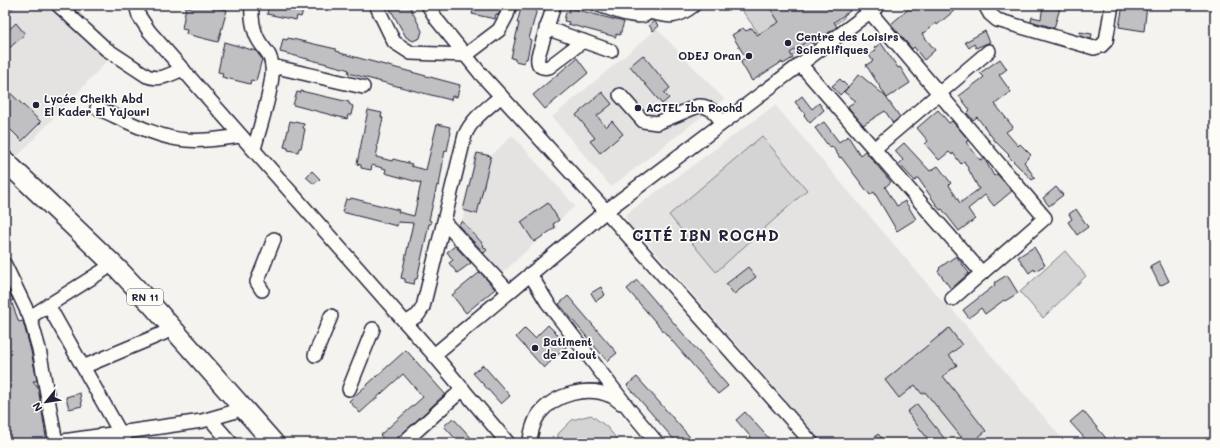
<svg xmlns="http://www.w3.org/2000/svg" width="1220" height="448" font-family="Mali,sans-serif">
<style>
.built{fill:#e4e3e2}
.green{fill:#d5d4d5;stroke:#7c7b88}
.building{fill:#c0bfc2;stroke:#22223b}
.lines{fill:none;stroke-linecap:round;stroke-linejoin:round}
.minor-casing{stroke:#22223b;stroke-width:16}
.highway-casing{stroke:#22223b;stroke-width:22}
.minor{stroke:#fdfcf7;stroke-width:13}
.highway{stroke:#fdfcf7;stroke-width:19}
.poi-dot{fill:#22223b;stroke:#fdfcf7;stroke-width:1.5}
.labels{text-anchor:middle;stroke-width:3.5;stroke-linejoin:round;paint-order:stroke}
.shield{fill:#fdfcf7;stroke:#646373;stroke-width:1}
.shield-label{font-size:10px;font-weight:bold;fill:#22223b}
.poi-label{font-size:11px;font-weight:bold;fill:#22223b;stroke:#fdfcf7;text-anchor:start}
.district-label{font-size:15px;font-weight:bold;letter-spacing:1px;fill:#22223b;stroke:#fdfcf7}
</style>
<rect width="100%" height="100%" fill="#f4f3ef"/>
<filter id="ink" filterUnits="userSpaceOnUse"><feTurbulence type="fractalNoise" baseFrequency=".025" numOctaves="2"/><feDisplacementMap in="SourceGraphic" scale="8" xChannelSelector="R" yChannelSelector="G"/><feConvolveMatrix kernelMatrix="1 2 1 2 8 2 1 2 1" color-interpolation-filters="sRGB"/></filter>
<g filter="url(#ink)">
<g class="built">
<path d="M16 5H49L108 60 15 159 5 149V17Z"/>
<path d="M657 29 724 99 611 187 552 117Z"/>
<path d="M775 105 948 308 950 307 1066 443H820L788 406 784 398 639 233 632 230 625 215Z"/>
<path d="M512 135 575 206 500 275 456 227 463 218 475 153 492 155Z"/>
</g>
<g class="green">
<path d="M5 5H16L5 17Z"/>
<path d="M738 5H854L855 7 845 13 844 18 781 64Z"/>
<path d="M762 136 807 190 716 272 669 215Z"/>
<path d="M1065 251 1086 276 1043 318 1020 292Z"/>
<path d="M591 415 607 427 620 443H558V434L572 420Z"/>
</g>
<g class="building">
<path d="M192 5H209L227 10 218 42 186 34 187 30 182 29 186 6 191 8Z"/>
<path d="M269 5H294L304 7 301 17 297 16 296 20 267 14Z"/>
<path d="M388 5H409L422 31 420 38 413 41 406 37Z"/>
<path d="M475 5H499L501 6 500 12 498 15 496 14 495 19 472 14Z"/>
<path d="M522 5H538L529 39 531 40 527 59H525L524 63 515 61V59L511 58 519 23H517Z"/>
<path d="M768 5H846L850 11 834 22 837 27 834 29 812 44 809 40 790 53 793 58 783 64 782 62 752 81 740 61 746 58 732 35 743 28 746 31 752 28 757 35 779 22Z"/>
<path d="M913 5H961L937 25 936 23 922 34 935 50 924 60 914 47 912 49 891 24Z"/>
<path d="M1043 5H1061L1054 28 1031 21 1032 17 1041 19Z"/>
<path d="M1123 5H1147L1144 31 1119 27Z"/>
<path d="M570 8 624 22 620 35 616 34V37L568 24 569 22 564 21 566 12H569Z"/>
<path d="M654 21 659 26 653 31 649 25Z"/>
<path d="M16 23 25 34 5 52V33Z"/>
<path d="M985 31 990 42 976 48 974 44 969 48 965 42Z"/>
<path d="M1080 32 1092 34 1091 39 1080 36Z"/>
<path d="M288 38 336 49V51L340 52V53L460 85 457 97 452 96 451 100 423 93 348 73 349 70 343 68 280 52 283 39 287 40Z"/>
<path d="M224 42 256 51 262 59 256 81 251 80 250 84 222 77 223 73 218 72Z"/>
<path d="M881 43 898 68 900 67 910 83 887 98 866 65 873 61 869 55 876 50 874 48Z"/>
<path d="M643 55 670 88 664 93 669 98 662 104 630 66Z"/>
<path d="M577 58 588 73 545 109 533 95Z"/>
<path d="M1000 59 1007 69 999 75 1011 92 995 104 1013 127 1006 132 1018 146 1020 144 1031 155 1024 162 1035 178 1032 180 1008 156 1009 155 995 141 977 117 973 120 967 113 970 110 959 96 984 77 980 73Z"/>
<path d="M859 74 885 96 900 117 893 123 885 111 863 125 849 108 848 106 856 101 844 92Z"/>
<path d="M840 79 848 87 840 95 832 86Z"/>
<path d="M5 88 41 122 22 141 5 124Z"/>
<path d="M301 91 349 102V104L353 106 351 115H348L347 119 293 105 297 92 301 93Z"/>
<path d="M602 92 612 104 597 116 606 127 612 121 623 134 600 153 590 141 595 138 576 115Z"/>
<path d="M802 96 812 109 819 103 824 110 810 123 804 115 805 114 795 102Z"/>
<path d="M368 110 382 113 381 117 383 118 377 146 378 147 376 157 392 161 393 159 412 164 411 166 426 170 437 124 450 127 449 131 451 132 447 151 445 150 439 186 437 185 429 220 431 221V224H429L417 279H415L414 284 405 282V279L401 278 413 223 398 222 397 226 342 212 346 199 350 200 351 198 399 210 398 212 414 216 421 183 385 173 386 169 372 165 371 170 361 168V165L357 164Z"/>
<path d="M938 110 949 123 952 121 969 140 966 142 980 160 984 158 994 176 997 174 1012 191 994 206 985 195 968 209 975 219 959 231 942 209 940 210 918 178 915 181 899 164 903 160 895 151 904 143 930 171 938 166 951 183 949 185 960 203 979 189 964 161 961 164 953 153 952 155 949 152 939 160 925 144 928 141 917 128Z"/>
<path d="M290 121 304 124 303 128 305 129 301 148H299L298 152 288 150V148L284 147Z"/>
<path d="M824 122 839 142 848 136 860 155 865 151 891 182 885 187 897 206 905 201 916 219 897 231 874 192 870 195 841 157 840 158 832 146 830 148 815 128Z"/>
<path d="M477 153 491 156 477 214 463 210Z"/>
<path d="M312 171 320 179 314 184 306 177Z"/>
<path d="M1056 187 1063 195 1049 206 1043 198Z"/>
<path d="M548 203 559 220 553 224 555 228 534 242 521 222Z"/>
<path d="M1076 209 1088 227 1077 235 1068 222 1072 219 1069 214Z"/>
<path d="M462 221 484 245 483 246 487 250 484 253 458 225Z"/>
<path d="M455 246 471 263 457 273 449 263 453 260 447 252Z"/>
<path d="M1034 247 1045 265 1035 271 1034 269 1029 273 1018 257Z"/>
<path d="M956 256 969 273 951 289 938 271 940 269 939 268Z"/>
<path d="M1159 261 1169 281 1160 286 1150 266Z"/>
<path d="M748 267 756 277 734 294 726 284Z"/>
<path d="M480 272 495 289 466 313 452 295Z"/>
<path d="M1007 275 1018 293 1005 301 1004 300 985 314 981 308 969 318 963 310 995 285 994 283Z"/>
<path d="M637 280 728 386 718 394 627 289Z"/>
<path d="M5 283 13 300 11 301 19 322 23 321 31 351 37 381H33L38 387 47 443H5Z"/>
<path d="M601 287 605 295 596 301 591 293Z"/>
<path d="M568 296 617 353 607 361 559 304Z"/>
<path d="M548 325 568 345 544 368 516 337 525 328 535 338Z"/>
<path d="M949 328 962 345 949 355 957 365 943 376 986 431 971 443H966L925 392 922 394 915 385 899 398 885 380Z"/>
<path d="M406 350 445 394 393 443H387L380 435 423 397 403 374 360 413 349 401Z"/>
<path d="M483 365 510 396 501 404 473 373Z"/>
<path d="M637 377 695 443H677L627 385Z"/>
<path d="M80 393 82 406 69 409 66 397Z"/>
<path d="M917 404 948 443H931L907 412Z"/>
<path d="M1083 411 1110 443H1089L1070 422Z"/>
<path d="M745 412 773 443H756L736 420Z"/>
<path d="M453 418 476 443H459L444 426Z"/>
<path d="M878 434 887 443H870Z"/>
</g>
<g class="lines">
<g class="minor-casing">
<g id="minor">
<path d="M58 5 106 49 147 76C160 81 171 74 183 69"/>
<path d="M136 5 139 16 149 31 434 355 508 443"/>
<path d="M252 5C251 16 253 31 259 41 265 51 270 52 272 65 275 82 259 130 254 149"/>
<path d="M376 5 394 42 411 53 466 55 499 30 507 15 510 5"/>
<path d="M428 5 437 20 480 73 606 211 812 443"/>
<path d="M554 5 538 56C537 64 539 69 549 67L583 41"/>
<path d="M598 5C610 8 633 19 645 15 649 13 651 9 652 5"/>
<path d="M866 5 870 12 1045 218 952 299"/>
<path d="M985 5 990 14 997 20 1094 48 1101 46 1106 41 1112 5"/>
<path d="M649 12C670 17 676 19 694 5"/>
<path d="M546 28 611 51"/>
<path d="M800 64 982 273"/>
<path d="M272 66 363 87"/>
<path d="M620 95 643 121 657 123 698 106C710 105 715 114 723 122"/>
<path d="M97 108C125 120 157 138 186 140 204 142 224 138 241 136"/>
<path d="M874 149 989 51"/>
<path d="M444 222 509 292"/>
<path d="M5 265 30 317 39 349 56 443"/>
<path d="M530 274 547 302 629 409 657 443"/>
<path d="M262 290 257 282 274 239"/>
<path d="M48 305 126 443"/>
<path d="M30 317 104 270"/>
<path d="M406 323 418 315 423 307 465 135C472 118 488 108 501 96"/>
<path d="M315 355 331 316"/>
<path d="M434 355 606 211 879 5"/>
<path d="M83 367 164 333"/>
<path d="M349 389 373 329"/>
<path d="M210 419 231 443"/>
<path d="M56 442 202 421 233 412"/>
<path d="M403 443 463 389"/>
<path d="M530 443C530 434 534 421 539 414 555 394 588 385 611 396 614 397 618 401 621 403"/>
</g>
</g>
<g class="highway-casing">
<path id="highway" d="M5 161 119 270 152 305 274 443"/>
</g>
<use href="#minor" class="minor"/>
<use href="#highway" class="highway"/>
</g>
</g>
<g class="poi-dot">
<circle cx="788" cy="43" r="4"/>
<circle cx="749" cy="56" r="4"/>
<circle cx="36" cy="105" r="4"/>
<circle cx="638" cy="108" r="4"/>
<circle cx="535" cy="348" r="4"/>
</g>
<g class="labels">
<rect class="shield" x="127" y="289" width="36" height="16" rx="3"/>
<g class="shield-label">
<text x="145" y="301">RN 11</text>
</g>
<g class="poi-label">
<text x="796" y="41">Centre des Loisirs<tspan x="796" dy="13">Scientifiques</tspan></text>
<text x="741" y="60" text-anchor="end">ODEJ Oran</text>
<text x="44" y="103">Lycée Cheikh Abd<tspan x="44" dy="13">El Kader El Yajouri</tspan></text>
<text x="646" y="112">ACTEL Ibn Rochd</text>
<text x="543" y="346">Batiment<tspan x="543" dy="13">de Zaiout</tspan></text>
</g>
<g class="district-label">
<text x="706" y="241">CITÉ IBN ROCHD</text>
</g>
</g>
<rect width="1220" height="448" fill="none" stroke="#fdfcf7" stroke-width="20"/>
<rect x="10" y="10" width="1200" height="428" fill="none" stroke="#22223b" stroke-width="1.5" filter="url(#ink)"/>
<g transform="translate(46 402) rotate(240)" stroke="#fdfcf7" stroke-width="3" paint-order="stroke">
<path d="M0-3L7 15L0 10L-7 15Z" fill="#22223b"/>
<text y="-6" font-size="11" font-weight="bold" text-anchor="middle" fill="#22223b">N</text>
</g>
</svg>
